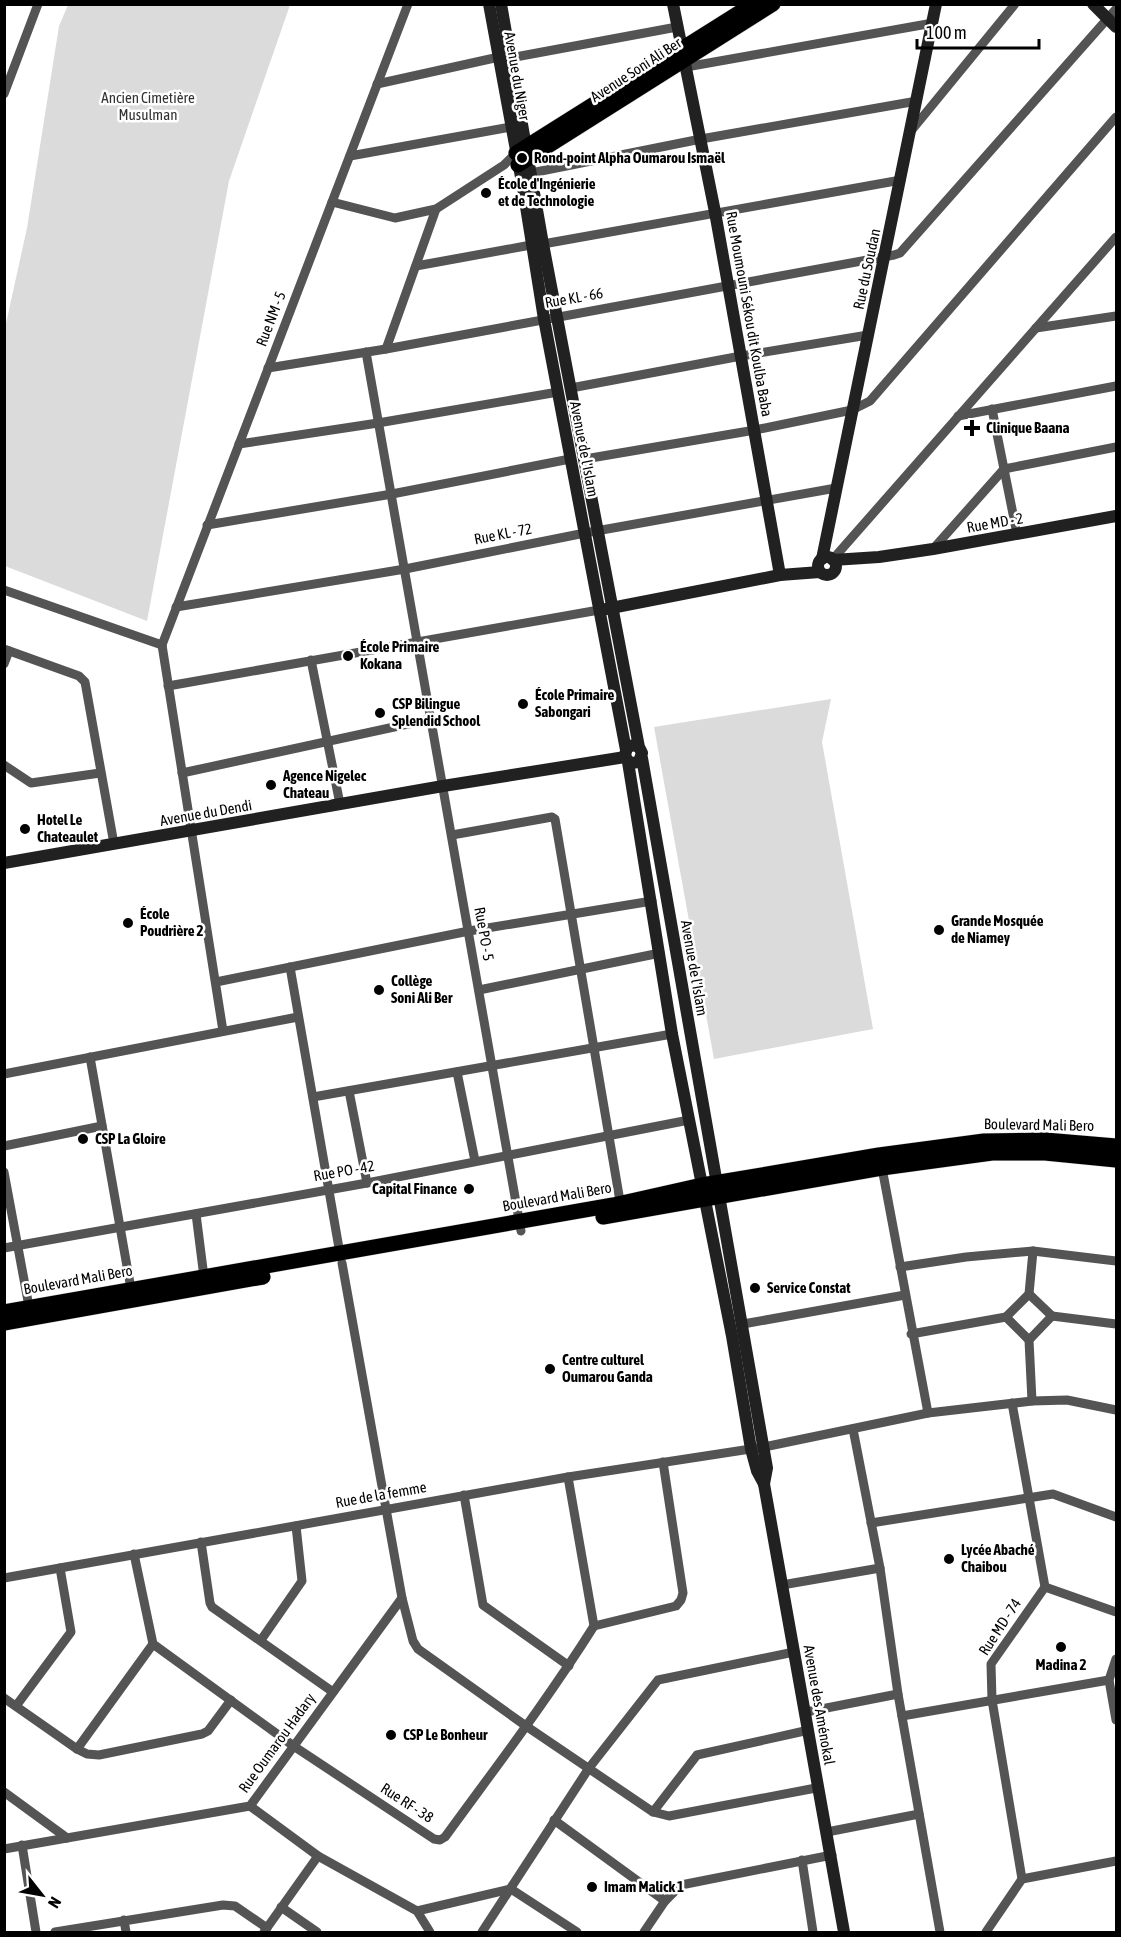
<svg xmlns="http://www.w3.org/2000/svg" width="1121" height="1937" font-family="'Asap Condensed',sans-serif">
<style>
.green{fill:#dbdbdb}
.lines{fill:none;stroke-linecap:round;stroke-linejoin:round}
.primary-casing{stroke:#dbdbdb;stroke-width:16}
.street{stroke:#545454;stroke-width:9}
.secondary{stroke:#212121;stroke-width:12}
.primary{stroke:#000;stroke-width:15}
.poi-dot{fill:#000;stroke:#fff;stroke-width:2}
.labels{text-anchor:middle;stroke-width:5;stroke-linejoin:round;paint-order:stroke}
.street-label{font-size:15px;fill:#000;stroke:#fff}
.park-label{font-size:15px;fill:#323232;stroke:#fff}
.poi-label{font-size:15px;font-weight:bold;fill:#000;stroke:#fff;text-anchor:start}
</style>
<rect width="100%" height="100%" fill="#fff"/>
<g class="green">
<path d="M68 5H290L229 181 147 621 5 566V328L27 228 59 26Z"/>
<path d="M831 699 822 742 873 1029 714 1059 654 727Z"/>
</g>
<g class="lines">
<g class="primary-casing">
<g id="primary">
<path d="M516 153 753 4"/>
<path d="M518 165 773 4"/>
<path d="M603 1217 882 1168 992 1153H1045L1116 1160"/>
<path d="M4 1312 613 1205 702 1185 879 1155 984 1141 1045 1140 1116 1146"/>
<path d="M4 1323 263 1277"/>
</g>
</g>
<g class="street">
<path d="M510 58 677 27"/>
<path d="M686 67 933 23"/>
<path d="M377 84 499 57"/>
<path d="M4 94 38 4"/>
<path d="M911 131 1015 4"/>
<path d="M350 156 511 127"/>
<path d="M531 173 701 139 917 101"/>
<path d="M332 202 395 218 436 209 504 165 516 153"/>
<path d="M543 244 901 180"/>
<path d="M416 266 531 245"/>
<path d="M1036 328 1116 316"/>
<path d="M386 349 436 209"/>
<path d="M366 352 521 1231"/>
<path d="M268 368 386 349 894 255 900 253 1116 9"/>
<path d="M571 388 741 356 868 335"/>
<path d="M992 409 1017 534"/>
<path d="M958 416 1116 386"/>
<path d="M239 444 378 423 558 392"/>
<path d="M585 459 755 430 852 410 870 401 1116 117"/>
<path d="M207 525 392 494 570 459"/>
<path d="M933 549 1004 469 1116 447"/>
<path d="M833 559 1116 237"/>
<path d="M4 590 162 645"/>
<path d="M176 607 405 569 585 533 836 488"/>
<path d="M162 645 408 4"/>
<path d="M162 645 223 1031"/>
<path d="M4 649 79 676 85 682 114 844"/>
<path d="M311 660 340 804"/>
<path d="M4 664 9 651"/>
<path d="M168 686 599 610"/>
<path d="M4 765 31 783 100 773"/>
<path d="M182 773 431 719"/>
<path d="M452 835 552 817 555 819 621 1207"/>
<path d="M290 967 340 1254"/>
<path d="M216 982 469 931 652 901"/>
<path d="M479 990 660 953"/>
<path d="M90 1057 131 1289"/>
<path d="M457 1072 475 1161"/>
<path d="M4 1074 298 1017"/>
<path d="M349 1091 367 1183"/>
<path d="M313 1097 672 1034"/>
<path d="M4 1146 102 1126"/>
<path d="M882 1168 928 1413"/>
<path d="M4 1172 30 1312"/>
<path d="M196 1214 204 1277"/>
<path d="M4 1248 367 1183 689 1120"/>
<path d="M900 1267 966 1257 1033 1251 1116 1261"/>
<path d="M1029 1294 1052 1316 1029 1340"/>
<path d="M1052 1316 1116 1324"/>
<path d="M743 1324 905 1295"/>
<path d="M911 1334 1006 1317"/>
<path d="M1032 1401 1029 1340 1006 1317 1029 1294 1033 1251"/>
<path d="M853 1429 880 1568 898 1694 940 1932"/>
<path d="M464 1495 483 1605 569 1666"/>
<path d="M871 1523 1053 1494 1116 1517"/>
<path d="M201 1542 210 1603 212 1607 333 1692"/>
<path d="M134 1554 153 1644 295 1747 434 1839 440 1840 445 1837C496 1767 548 1699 594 1626L568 1477"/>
<path d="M4 1578 568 1477 764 1447 928 1413 1032 1401 1067 1400 1116 1410"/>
<path d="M782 1585 880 1568"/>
<path d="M1045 1587 1116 1612"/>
<path d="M402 1598 413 1641 418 1649 526 1726 653 1812 669 1816 816 1788"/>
<path d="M594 1626 676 1606 681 1600 683 1593 663 1462"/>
<path d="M261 1640 302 1581 296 1526"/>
<path d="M1116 1659 1109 1680 1116 1720"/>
<path d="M4 1698 77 1749 87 1754 99 1755 202 1734 208 1731 231 1700"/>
<path d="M16 1706 71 1632 60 1568"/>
<path d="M806 1712 898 1694"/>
<path d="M902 1716 1109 1680"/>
<path d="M77 1749 153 1644"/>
<path d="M4 1792 67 1838"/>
<path d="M250 1806 318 1856 417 1911 430 1932"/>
<path d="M653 1812 697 1755 809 1730"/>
<path d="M554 1820 665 1901"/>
<path d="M827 1832 919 1814"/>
<path d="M22 1845 36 1932"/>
<path d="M4 1849 250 1806 402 1598 342 1263"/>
<path d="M802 1860 813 1932"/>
<path d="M1022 1879 1116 1861"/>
<path d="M281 1907 317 1932"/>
<path d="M417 1911 511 1889 577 1932"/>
<path d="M124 1920 126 1932"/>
<path d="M55 1932 223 1905 235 1906 267 1928"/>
<path d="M264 1932 318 1856"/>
<path d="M482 1932 589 1768 658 1680 794 1652"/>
<path d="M644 1932 665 1901 681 1885 832 1855"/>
<path d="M986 1932 1022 1879 992 1700 991 1664 1045 1587 1012 1403"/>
</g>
<g class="secondary">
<path d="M489 4 523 188 544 319 626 750"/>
<path d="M501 4 543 244 639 747 642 753 639 761C632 765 627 762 625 755L627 748 633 745 639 747"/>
<path d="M673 4 715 212 780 575"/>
<path d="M1093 4 1116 27"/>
<circle cx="827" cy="566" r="9"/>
<path d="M822 559 936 4"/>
<path d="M833 560 879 557 933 549 1116 516"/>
<path d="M606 609 780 575 820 572"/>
<path d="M642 758 767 1468 764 1484"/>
<path d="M628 762 672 1034 732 1336 751 1449 757 1471 764 1484 844 1932"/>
<path d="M4 863 443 786 625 757"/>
</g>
<use href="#primary" class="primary"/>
</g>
<g class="poi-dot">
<circle cx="522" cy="158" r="6"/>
<circle cx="486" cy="193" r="6"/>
<path d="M969 419h6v6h6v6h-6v6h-6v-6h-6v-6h6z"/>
<circle cx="348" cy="656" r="6"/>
<circle cx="523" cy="704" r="6"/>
<circle cx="380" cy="713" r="6"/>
<circle cx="271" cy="785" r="6"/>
<circle cx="25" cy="829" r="6"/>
<circle cx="128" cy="923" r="6"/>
<circle cx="939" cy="930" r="6"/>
<circle cx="379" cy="990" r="6"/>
<circle cx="83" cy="1139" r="6"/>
<circle cx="469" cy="1189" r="6"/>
<circle cx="755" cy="1288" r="6"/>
<circle cx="550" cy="1369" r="6"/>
<circle cx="949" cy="1559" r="6"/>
<circle cx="1061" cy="1647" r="6"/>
<circle cx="391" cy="1735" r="6"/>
<circle cx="592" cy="1887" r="6"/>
</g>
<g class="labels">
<g class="street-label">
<text transform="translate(636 70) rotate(-33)" y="5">Avenue Soni Ali Ber</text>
<text transform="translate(517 76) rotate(80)" y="5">Avenue du Niger</text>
<text transform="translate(867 269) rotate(-78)" y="5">Rue du Soudan</text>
<text transform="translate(574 298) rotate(-10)" y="5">Rue KL - 66</text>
<text transform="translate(749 314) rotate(80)" y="5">Rue Moumouni Sékou dit Koulba Baba</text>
<text transform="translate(271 319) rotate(-69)" y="5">Rue NM - 5</text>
<text transform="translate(584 449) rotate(79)" y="5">Avenue de l'Islam</text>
<text transform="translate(995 523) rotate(-10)" y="5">Rue MD - 2</text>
<text transform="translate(503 534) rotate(-11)" y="5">Rue KL - 72</text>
<text transform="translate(206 813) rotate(-10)" y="5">Avenue du Dendi</text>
<text transform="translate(484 934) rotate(80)" y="5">Rue PO - 5</text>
<text transform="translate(694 968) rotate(80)" y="5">Avenue de l'Islam</text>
<text transform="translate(1039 1125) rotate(1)" y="5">Boulevard Mali Bero</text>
<text transform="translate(344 1171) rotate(-10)" y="5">Rue PO - 42</text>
<text transform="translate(557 1197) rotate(-10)" y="5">Boulevard Mali Bero</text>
<text transform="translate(78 1280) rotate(-10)" y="5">Boulevard Mali Bero</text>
<text transform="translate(381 1495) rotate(-10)" y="5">Rue de la femme</text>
<text transform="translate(1000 1627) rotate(-57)" y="5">Rue MD - 74</text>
<text transform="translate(819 1705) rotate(80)" y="5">Avenue des Aménokal</text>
<text transform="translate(277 1743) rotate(-54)" y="5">Rue Oumarou Hadary</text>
<text transform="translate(407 1803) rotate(33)" y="5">Rue RF - 38</text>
</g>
<g class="park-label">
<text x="148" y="103">Ancien Cimetière<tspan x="148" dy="17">Musulman</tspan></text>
</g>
<g class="poi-label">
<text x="534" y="163">Rond-point Alpha Oumarou Ismaël</text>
<text x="498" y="189">École d'Ingénierie<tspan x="498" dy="17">et de Technologie</tspan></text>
<text x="986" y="433">Clinique Baana</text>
<text x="360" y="652">École Primaire<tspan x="360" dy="17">Kokana</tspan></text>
<text x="535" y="700">École Primaire<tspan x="535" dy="17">Sabongari</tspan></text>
<text x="392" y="709">CSP Bilingue<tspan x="392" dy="17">Splendid School</tspan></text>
<text x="283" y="781">Agence Nigelec<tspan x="283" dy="17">Chateau</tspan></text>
<text x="37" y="825">Hotel Le<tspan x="37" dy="17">Chateaulet</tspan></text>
<text x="140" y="919">École<tspan x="140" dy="17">Poudrière 2</tspan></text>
<text x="951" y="926">Grande Mosquée<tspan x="951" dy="17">de Niamey</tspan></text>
<text x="391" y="986">Collège<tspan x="391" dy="17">Soni Ali Ber</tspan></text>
<text x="95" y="1144">CSP La Gloire</text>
<text x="457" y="1194" text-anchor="end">Capital Finance</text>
<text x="767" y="1293">Service Constat</text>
<text x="562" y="1365">Centre culturel<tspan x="562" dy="17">Oumarou Ganda</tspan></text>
<text x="961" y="1555">Lycée Abaché<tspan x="961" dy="17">Chaibou</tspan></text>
<text x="1061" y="1670" text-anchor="middle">Madina 2</text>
<text x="403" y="1740">CSP Le Bonheur</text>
<text x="604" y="1892">Imam Malick 1</text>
</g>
</g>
<rect width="1121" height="1937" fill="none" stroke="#000000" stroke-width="12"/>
<g transform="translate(42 1895) rotate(121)" stroke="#ffffff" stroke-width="4.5" paint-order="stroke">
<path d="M0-4.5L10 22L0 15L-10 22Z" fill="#000000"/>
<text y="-9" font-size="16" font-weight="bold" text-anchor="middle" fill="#000000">N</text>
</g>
<path d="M917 39v9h122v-9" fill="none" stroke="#000000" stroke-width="3"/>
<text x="926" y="39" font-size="18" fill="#000000" stroke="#ffffff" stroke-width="4.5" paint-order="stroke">100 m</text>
</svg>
